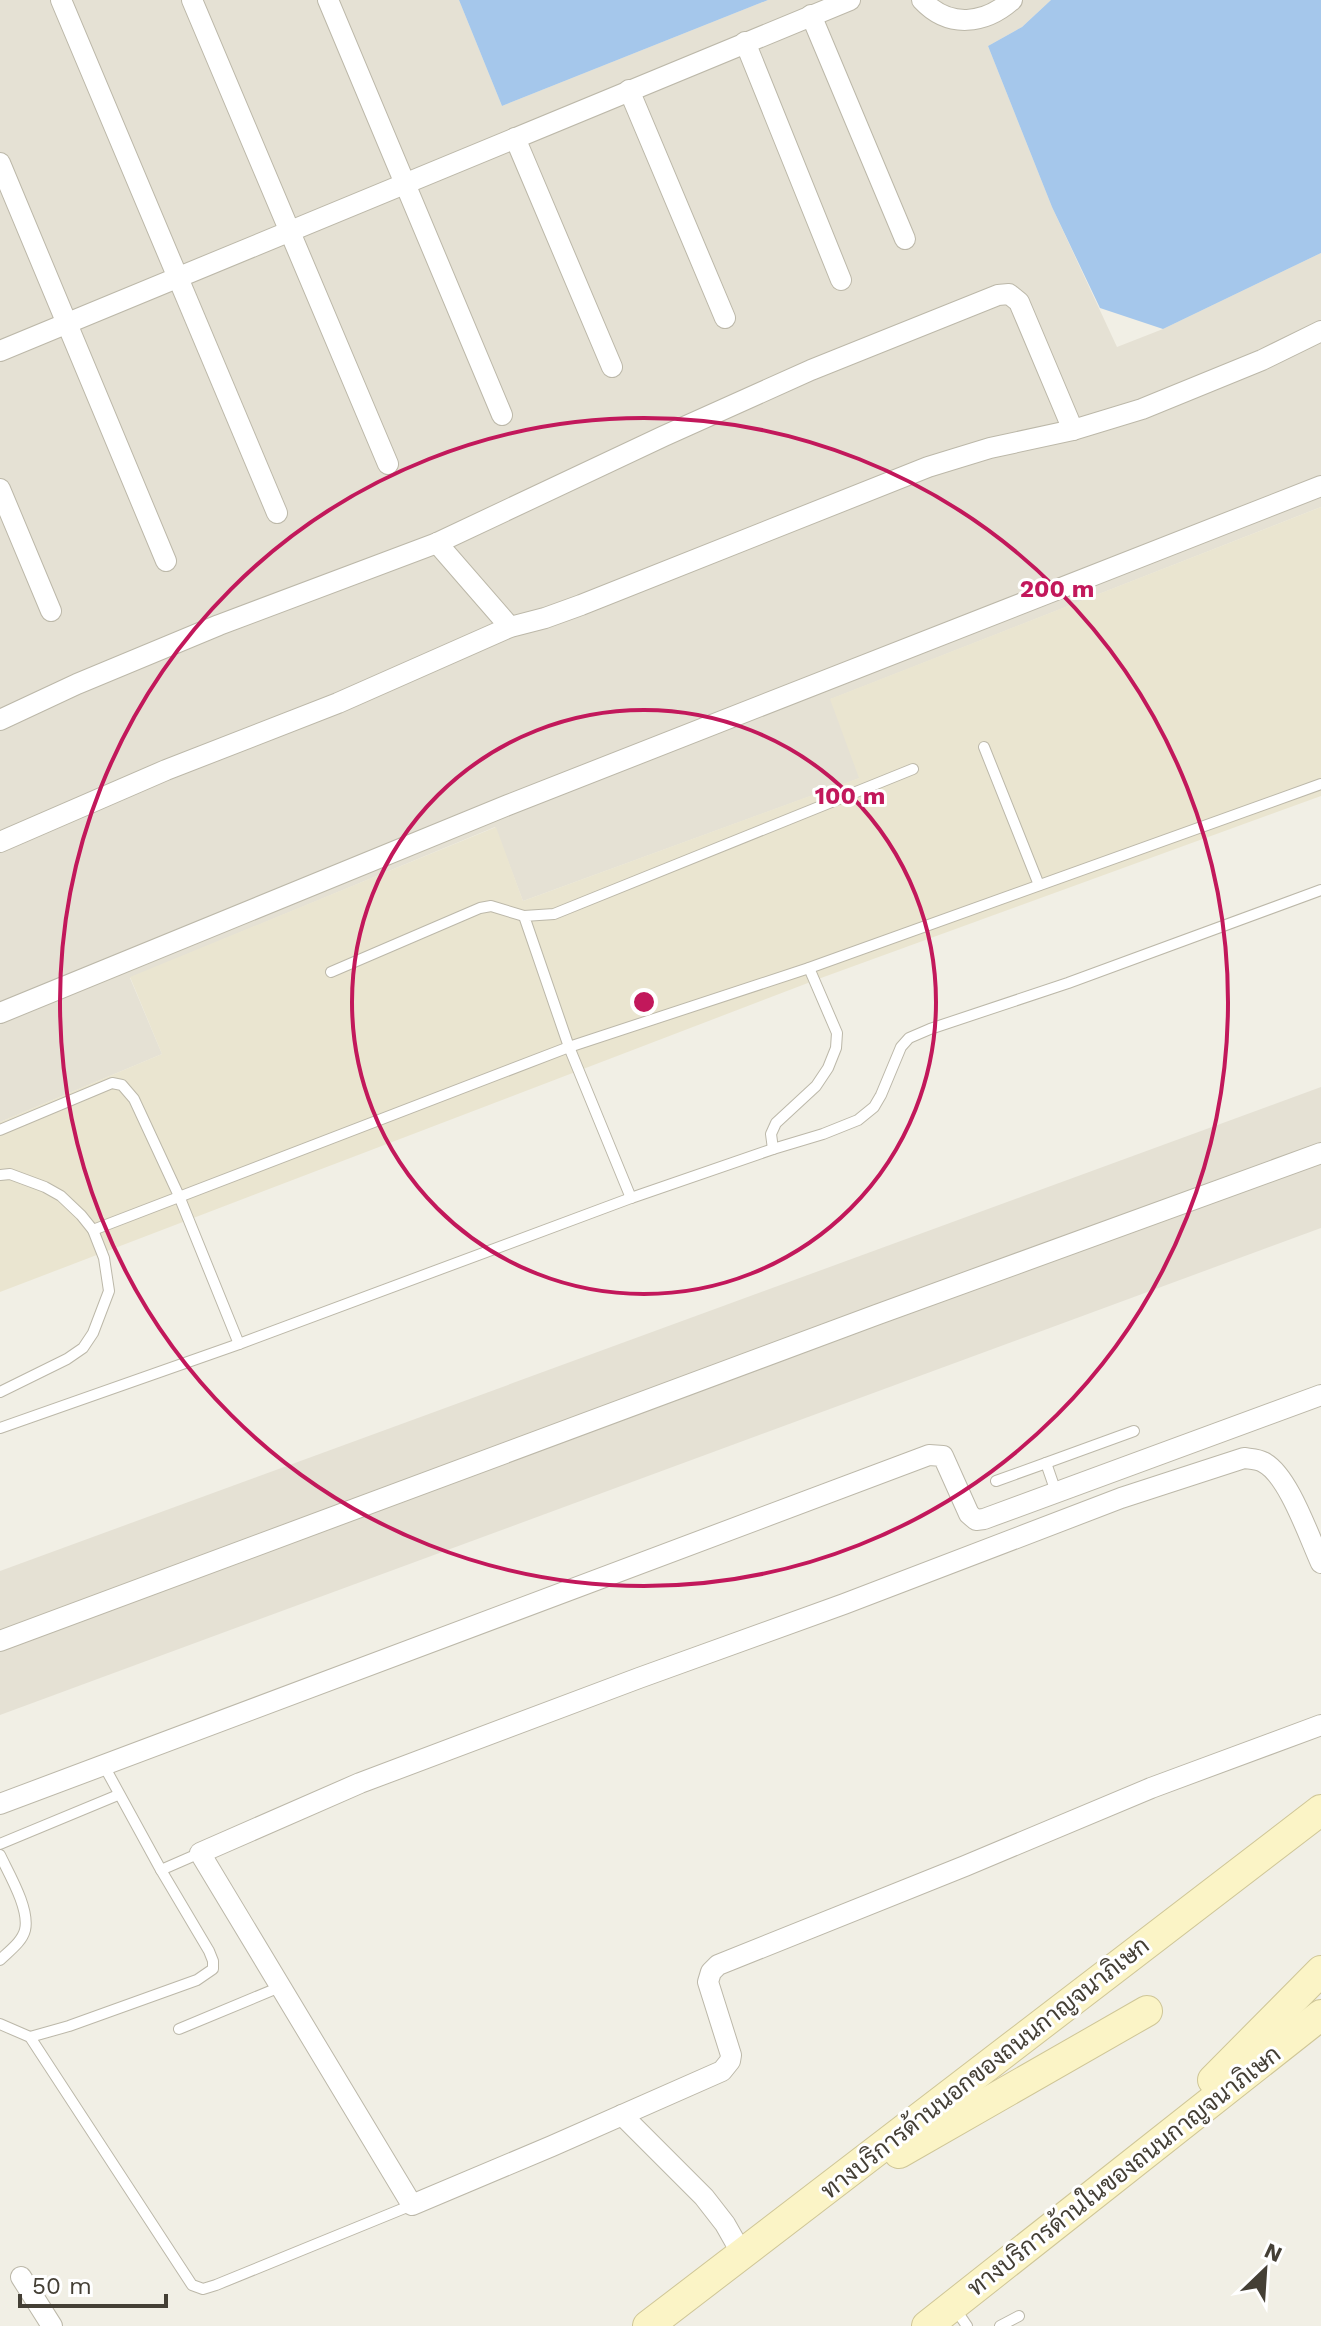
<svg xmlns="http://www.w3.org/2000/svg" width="1321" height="2326" font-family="'Work Sans',Sarabun,sans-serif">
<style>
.residential{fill:#e5e1d4}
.education{fill:#eae5d0}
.water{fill:#a5c7eb}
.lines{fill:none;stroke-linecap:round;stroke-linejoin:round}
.service-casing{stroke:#bcb8a9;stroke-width:12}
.minor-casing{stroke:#bcb8a9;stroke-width:22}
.secondary-casing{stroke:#cfc697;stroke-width:32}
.service{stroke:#fff;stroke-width:10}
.minor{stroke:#fff;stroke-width:20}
.secondary{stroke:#fbf4c6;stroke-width:30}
.ring{fill:none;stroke:#c2185b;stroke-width:4}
.labels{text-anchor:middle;stroke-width:6;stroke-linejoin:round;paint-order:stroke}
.street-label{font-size:24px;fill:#443f35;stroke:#fff}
.centre{fill:#c2185b;stroke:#fff;stroke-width:4}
.ring-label{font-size:24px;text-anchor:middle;font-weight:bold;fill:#c2185b;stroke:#fff;stroke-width:6;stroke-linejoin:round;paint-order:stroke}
</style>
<rect width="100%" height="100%" fill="#f1efe5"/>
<g class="residential">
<path d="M0 0H459L502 106 768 0H1051L1022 27 988 46 1052 207 1117 347 1163 329 1321 253V507L831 699 860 778 523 901 495 827 130 978 162 1054 0 1122Z"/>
<path d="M1321 1087V1228L0 1715V1571Z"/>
</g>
<path class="education" d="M1321 507V796L821 978 0 1292V1122L162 1054 130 977 496 827 523 901 859 778 830 699Z"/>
<g class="water">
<path d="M459 0H768L502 106Z"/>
<path d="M1051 0H1321V253L1163 329 1100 308 1052 207 988 46 1022 27Z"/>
</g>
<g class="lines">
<g class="service-casing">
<g id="service">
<path d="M984 747 1039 885"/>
<path d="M331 972 480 908 491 906 524 916"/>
<path d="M0 1130 112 1083 122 1085 134 1099 179 1196 239 1344"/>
<path d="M773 1149 771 1134 776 1123 816 1086 828 1068 836 1048 837 1033 809 968"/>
<path d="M0 1175 10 1174 45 1187 61 1196 81 1215 93 1230 104 1258 109 1291 93 1333 83 1348 67 1359 0 1392"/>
<path d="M631 1198 569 1047 524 916 554 914 913 769"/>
<path d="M93 1230 569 1047 809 968 1321 784"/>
<path d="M0 1428 239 1344 631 1198 773 1149 823 1134 858 1120 874 1107 881 1095 901 1047 909 1038 930 1029 1068 983 1321 890"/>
<path d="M1046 1463 1134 1431"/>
<path d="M996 1481 1046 1463 1056 1492"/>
<path d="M0 1844 118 1795"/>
<path d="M0 1855C9 1874 30 1909 25 1930 22 1942 9 1951 0 1960"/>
<path d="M161 1870 200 1853"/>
<path d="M0 2024 30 2037 192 2285 203 2289 216 2285 412 2205"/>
<path d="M179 2029 280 1987"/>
<path d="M30 2037 69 2026 197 1980 213 1969V1961L209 1951 161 1870 103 1764"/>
<path d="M954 2307 967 2326"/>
<path d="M1000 2326 1019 2316"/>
</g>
</g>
<g class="minor-casing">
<g id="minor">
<path d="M61 0 277 513"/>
<path d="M192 0 388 464"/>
<path d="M328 0 502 415"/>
<path d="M922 0C949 29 985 24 1012 0"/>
<path d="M811 15 905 239"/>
<path d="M745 42 841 280"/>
<path d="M629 90 725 318"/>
<path d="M515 138 612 367"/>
<path d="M0 163 166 561"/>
<path d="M0 351 850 0"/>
<path d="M0 489 51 611"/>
<path d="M437 543 510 627"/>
<path d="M0 720 77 684 219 625 437 543 664 436 811 370 998 295 1009 294 1019 302 1073 430"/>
<path d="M0 842 166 770 338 703 510 627 545 618 581 605 928 467 990 448 1073 430 1142 409 1262 360 1321 331"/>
<path d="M0 1013 508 805 1321 486"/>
<path d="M1321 1563C1309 1537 1288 1474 1263 1462 1258 1459 1251 1459 1244 1458L1121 1498 844 1604 639 1678 360 1783 200 1853 412 2205 552 2146 722 2071 730 2061 731 2055 708 1982 711 1972 718 1965 965 1866 1151 1788 1321 1725"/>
<path d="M0 1641 876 1315 1321 1153"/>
<path d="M0 1804 929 1455 943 1456 969 1514 976 1520 984 1519 1321 1395"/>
<path d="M622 2115 704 2197 725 2224 742 2254"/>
<path d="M21 2277 52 2326"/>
</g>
</g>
<g class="secondary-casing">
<g id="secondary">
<path d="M1213 2080 1321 1971"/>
<path d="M899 2153 1147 2011"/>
<path d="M648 2326 1321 1810"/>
<path d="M927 2326 1321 2015"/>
</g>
</g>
<use href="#service" class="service"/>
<use href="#minor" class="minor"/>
<use href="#secondary" class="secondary"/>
</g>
<g class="ring">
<circle cx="644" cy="1002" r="292"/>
<circle cx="644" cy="1002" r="584"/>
</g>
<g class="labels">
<g class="street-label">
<text transform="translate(985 2068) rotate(-38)" y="8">ทางบริการด้านนอกของถนนกาญจนาภิเษก</text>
<text transform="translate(1124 2171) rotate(-38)" y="8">ทางบริการด้านในของถนนกาญจนาภิเษก</text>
</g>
</g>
<circle cx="644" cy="1002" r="12" class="centre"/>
<g class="ring-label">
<text x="1057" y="597">200 m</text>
<text x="850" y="804">100 m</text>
</g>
<g transform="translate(1265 2270) rotate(25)" stroke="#ffffff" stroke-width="6" paint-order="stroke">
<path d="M0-6L14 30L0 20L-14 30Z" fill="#443f35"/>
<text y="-12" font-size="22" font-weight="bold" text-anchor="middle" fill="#443f35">N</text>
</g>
<path d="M20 2294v12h146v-12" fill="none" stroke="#443f35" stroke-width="4"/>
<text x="32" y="2294" font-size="24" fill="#443f35" stroke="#ffffff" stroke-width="6" paint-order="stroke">50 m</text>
</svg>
